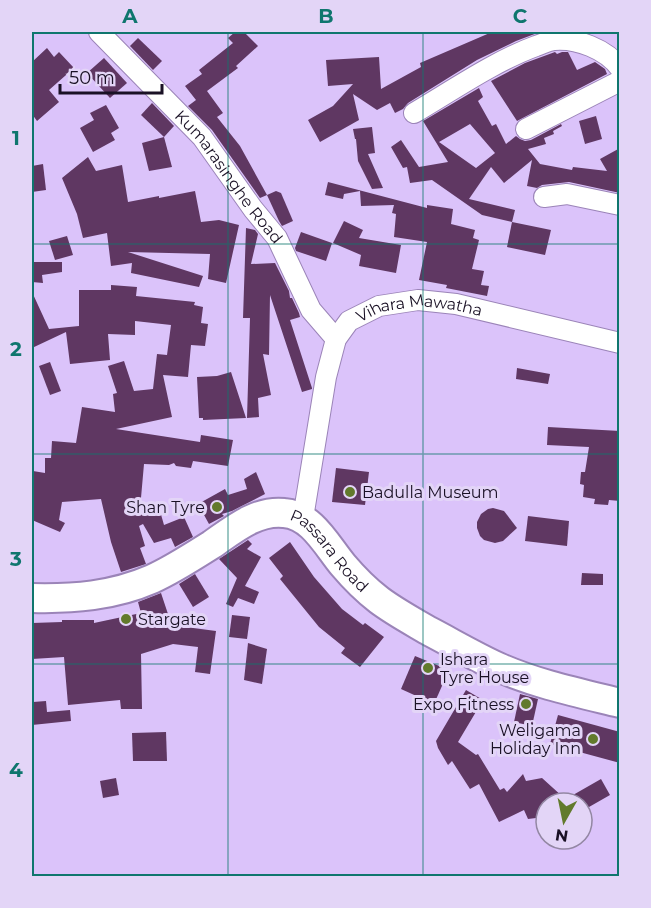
<svg xmlns="http://www.w3.org/2000/svg" width="651" height="908" font-family="Montserrat,sans-serif">
<style>
.building{fill:#5f3762;fill-rule:evenodd}
.lines{fill:none;stroke-linecap:round;stroke-linejoin:round}
.minor-casing{stroke:#9b84b8;stroke-width:22}
.highway-casing{stroke:#9b84b8;stroke-width:32}
.minor{stroke:#fff;stroke-width:20}
.highway{stroke:#fff;stroke-width:28}
.grid{fill:none;stroke:#0f766e;stroke-width:1.5;stroke-opacity:0.55}
.poi-dot{fill:#627a2c;stroke:#e3d5f7;stroke-width:2}
.labels{text-anchor:middle;stroke-width:6;stroke-linejoin:round;paint-order:stroke}
.street-label{font-size:16px;fill:#1a1125;stroke:#e3d5f7}
.poi-label{font-size:16px;fill:#1a1125;stroke:#e3d5f7;text-anchor:start}
.neatline{fill:none;stroke:#0f766e;stroke-width:2}
.grid-label{font-size:20px;text-anchor:middle;font-weight:bold;fill:#0f766e}
</style>
<rect width="100%" height="100%" fill="#dbc3fa"/>
<g class="building">
<path d="M235 32H244L258 46 236 66 238 68 207 91 223 113 217 117 240 146 267 195 260 198 212 130 188 106 196 100 185 86 202 74 199 70 233 43 228 38Z"/>
<path d="M492 32H540L516 41 477 60 408 103 403 109 395 113 390 103 377 110 353 94 359 120 320 142 308 120 333 106 353 84 328 86 326 60 379 57 381 89 421 67 420 63Z"/>
<path d="M138 38 162 61 153 70 130 46Z"/>
<path d="M47 48 54 57 59 52 74 68 49 90 59 102 37 121 32 114V62Z"/>
<path d="M555 52 557 54 562 52H568L577 70 595 62 605 69 607 74 517 121 491 81 525 63Z"/>
<path d="M104 58 127 83 110 98 87 73Z"/>
<path d="M479 88 483 97 478 101 492 126 496 124 506 144 516 136 520 139 525 141 531 140 561 124 562 126 553 131 554 134 544 138 546 144 528 149 540 164 572 170 573 167 607 171 600 159 620 148V193L569 182 542 185 537 188 527 186 532 160 504 183 491 167 469 199 515 210 512 222 482 215 432 180 410 183 407 167 403 168 391 147 401 140 419 167 448 162 423 121ZM470 124 495 153 476 168 439 142Z"/>
<path d="M152 103 174 126 164 137 141 115Z"/>
<path d="M106 105 119 128 111 133 115 140 93 152 80 128 94 120 90 113Z"/>
<path d="M596 116 602 139 585 144 579 121Z"/>
<path d="M372 127 375 153 368 154 383 188 372 189 358 161 356 139H355L353 129Z"/>
<path d="M164 137 172 167 149 171 142 143Z"/>
<path d="M88 157 96 171 122 165 128 202 159 196V198L195 191 201 222 219 220 239 225 226 283 208 279 210 254 128 252 203 276 199 287 131 273 132 263 111 266 107 233 83 238 77 214 62 178Z"/>
<path d="M43 164 46 190 32 192V166Z"/>
<path d="M328 182 427 208V205L453 209 451 224 475 230 473 238 479 240 472 269 484 271 481 285 489 286 487 296 446 288 447 285 419 280 427 242 394 237 396 214 392 213 394 205 361 206 360 191 344 194 343 199 325 195Z"/>
<path d="M276 191 281 193 293 221 282 226 279 221 267 195Z"/>
<path d="M344 221 363 230 359 238 401 245 396 273 359 266 361 255 333 243Z"/>
<path d="M512 222 551 230 545 255 507 247Z"/>
<path d="M246 228 255 230 258 234 251 264 275 263 289 291 290 298H292L299 313 300 317 290 320 312 388V389L302 392 270 295 269 355 263 354 271 395 258 398 259 417 247 418 250 318H243Z"/>
<path d="M301 232 332 243 326 261 296 251 295 248Z"/>
<path d="M67 236 73 255 55 260 49 241Z"/>
<path d="M32 262H62V272L42 275 43 283 32 282Z"/>
<path d="M111 285 137 287 136 296 195 302 194 305 203 307 201 323 208 324 205 346 191 345 188 377 163 375 172 417 116 429 200 442 201 435 233 440 228 466 193 461 191 468 176 466 174 463 169 465 144 464 140 509 158 504 164 525 184 517 193 537 175 547 171 538 154 543 143 524 139 526 145 546 140 548 146 564 121 572 111 542 101 499 62 502 59 520 65 523 60 532 32 520V482L33 471 45 473V458H51L52 441 76 443 82 407 115 412 113 394 117 393 108 366 124 361 134 391 153 389 157 354 167 355 171 325 135 321V335L108 334 110 360 70 364 66 332 32 348V292L49 329 79 326V290H111Z"/>
<path d="M50 362 61 391 50 395 39 366Z"/>
<path d="M517 368 550 374 548 384 516 379Z"/>
<path d="M231 372 246 418 203 420V418H199L197 377 217 376Z"/>
<path d="M548 427 620 431V501L609 500 608 505 594 504 595 499 583 497 584 485 580 484 581 472H585L589 447 547 445Z"/>
<path d="M336 468 369 472 365 505 332 502Z"/>
<path d="M256 472 265 494 232 511 222 514 224 516 209 524 198 504 225 489 228 495 247 489 244 479Z"/>
<path d="M493 508 504 511 517 528 503 541 495 543 484 540 480 536 477 528V522L481 514 488 509Z"/>
<path d="M528 516 569 521 567 546 525 541Z"/>
<path d="M248 540 252 544 247 549 261 557 245 586 259 592 254 604 238 598 233 607 226 604 237 578 219 559Z"/>
<path d="M290 542 314 577 342 609 363 625 365 623 384 637 360 667 341 653 345 648 319 627 280 579 283 576 269 558Z"/>
<path d="M582 573 603 574V585H581Z"/>
<path d="M195 574 209 597 193 607 179 584Z"/>
<path d="M161 593 170 620 163 624 216 631 210 674 195 672 198 647 173 644 141 654 142 709H121L120 700 68 705 64 657 32 659V623L62 622V620H94V623L141 613 138 602Z"/>
<path d="M232 615 250 617 247 639 229 637Z"/>
<path d="M248 643 267 649 262 684 244 680Z"/>
<path d="M415 656 449 670 434 704 401 689Z"/>
<path d="M466 690 483 700 458 742 476 755 478 754 500 790 504 788 507 792 523 774 526 781 542 778 563 797 550 803H546V805L539 808 536 818 528 819 524 810 499 822 479 784 470 789 452 761 448 765 438 748 436 741Z"/>
<path d="M520 694 538 699 532 726 514 722Z"/>
<path d="M46 701 47 712 70 710 71 721 32 725V713L34 712 33 702Z"/>
<path d="M558 715 620 732V763L550 744Z"/>
<path d="M166 732 167 761H133L132 733Z"/>
<path d="M116 778 119 795 103 798 100 781Z"/>
<path d="M601 779 610 795 582 811V803H559Z"/>
</g>
<g class="lines">
<g class="minor-casing">
<g id="minor">
<path id="s1" d="M99 32 202 137 253 209 277 238 311 310 336 339"/>
<path d="M414 113C453 90 495 61 536 46 542 44 548 41 554 40 577 38 606 49 620 68"/>
<path d="M526 129 620 81"/>
<path d="M544 197 567 194 620 205"/>
<path id="s2" d="M303 518 326 377 336 339 349 321 379 306 418 300 456 304 620 343"/>
</g>
</g>
<g class="highway-casing">
<g id="highway">
<path id="s3" d="M32 598C73 599 113 596 152 579 172 570 192 557 211 545 233 530 256 510 284 513 312 515 327 546 343 565 354 578 366 590 379 600 395 612 412 621 429 631 452 643 474 656 498 667 536 684 579 693 620 703"/>
</g>
</g>
<use href="#minor" class="minor"/>
<use href="#highway" class="highway"/>
</g>
<path class="grid" d="M228 32V876M423 32V876M32 244H620M32 454H620M32 664H620"/>
<g class="poi-dot">
<circle cx="350" cy="492" r="6"/>
<circle cx="217" cy="507" r="6"/>
<circle cx="126" cy="619" r="6"/>
<circle cx="428" cy="668" r="6"/>
<circle cx="526" cy="704" r="6"/>
<circle cx="593" cy="739" r="6"/>
</g>
<g class="labels">
<g class="street-label">
<text dy="6" stroke="none"><textPath href="#s1" startOffset="195">Kumarasinghe Road</textPath></text>
<text dy="6" stroke="none"><textPath href="#s2" startOffset="278">Vihara Mawatha</textPath></text>
<text dy="6" stroke="none"><textPath href="#s3" startOffset="333">Passara Road</textPath></text>
</g>
<g class="poi-label">
<text x="362" y="498">Badulla Museum</text>
<text x="205" y="513" text-anchor="end">Shan Tyre</text>
<text x="138" y="625">Stargate</text>
<text x="440" y="665">Ishara<tspan x="440" dy="18">Tyre House</tspan></text>
<text x="514" y="710" text-anchor="end">Expo Fitness</text>
<text x="581" y="736" text-anchor="end">Weligama<tspan x="581" dy="18">Holiday Inn</tspan></text>
</g>
</g>
<rect width="651" height="908" fill="none" stroke="#e3d5f7" stroke-width="66"/>
<g transform="translate(564 821) rotate(189)"><circle r="28" fill="#e3d5f7" stroke="#9387a3" stroke-width="1.5"/>
<path d="M0-4.5L10 22L0 15L-10 22Z" fill="#627a2c"/>
<text y="-9" font-size="16" font-weight="bold" text-anchor="middle" fill="#1a1125">N</text>
</g>
<path d="M60 84v9h102v-9" fill="none" stroke="#1a1125" stroke-width="3"/>
<text x="69" y="84" font-size="18" fill="#1a1125" stroke="#e3d5f7" stroke-width="4.5" paint-order="stroke">50 m</text>
<rect x="33" y="33" width="585" height="842" class="neatline"/>
<g class="grid-label">
<text x="130" y="23">A</text>
<text x="326" y="23">B</text>
<text x="520" y="23">C</text>
<text x="16" y="145">1</text>
<text x="16" y="356">2</text>
<text x="16" y="566">3</text>
<text x="16" y="777">4</text>
</g>
</svg>
